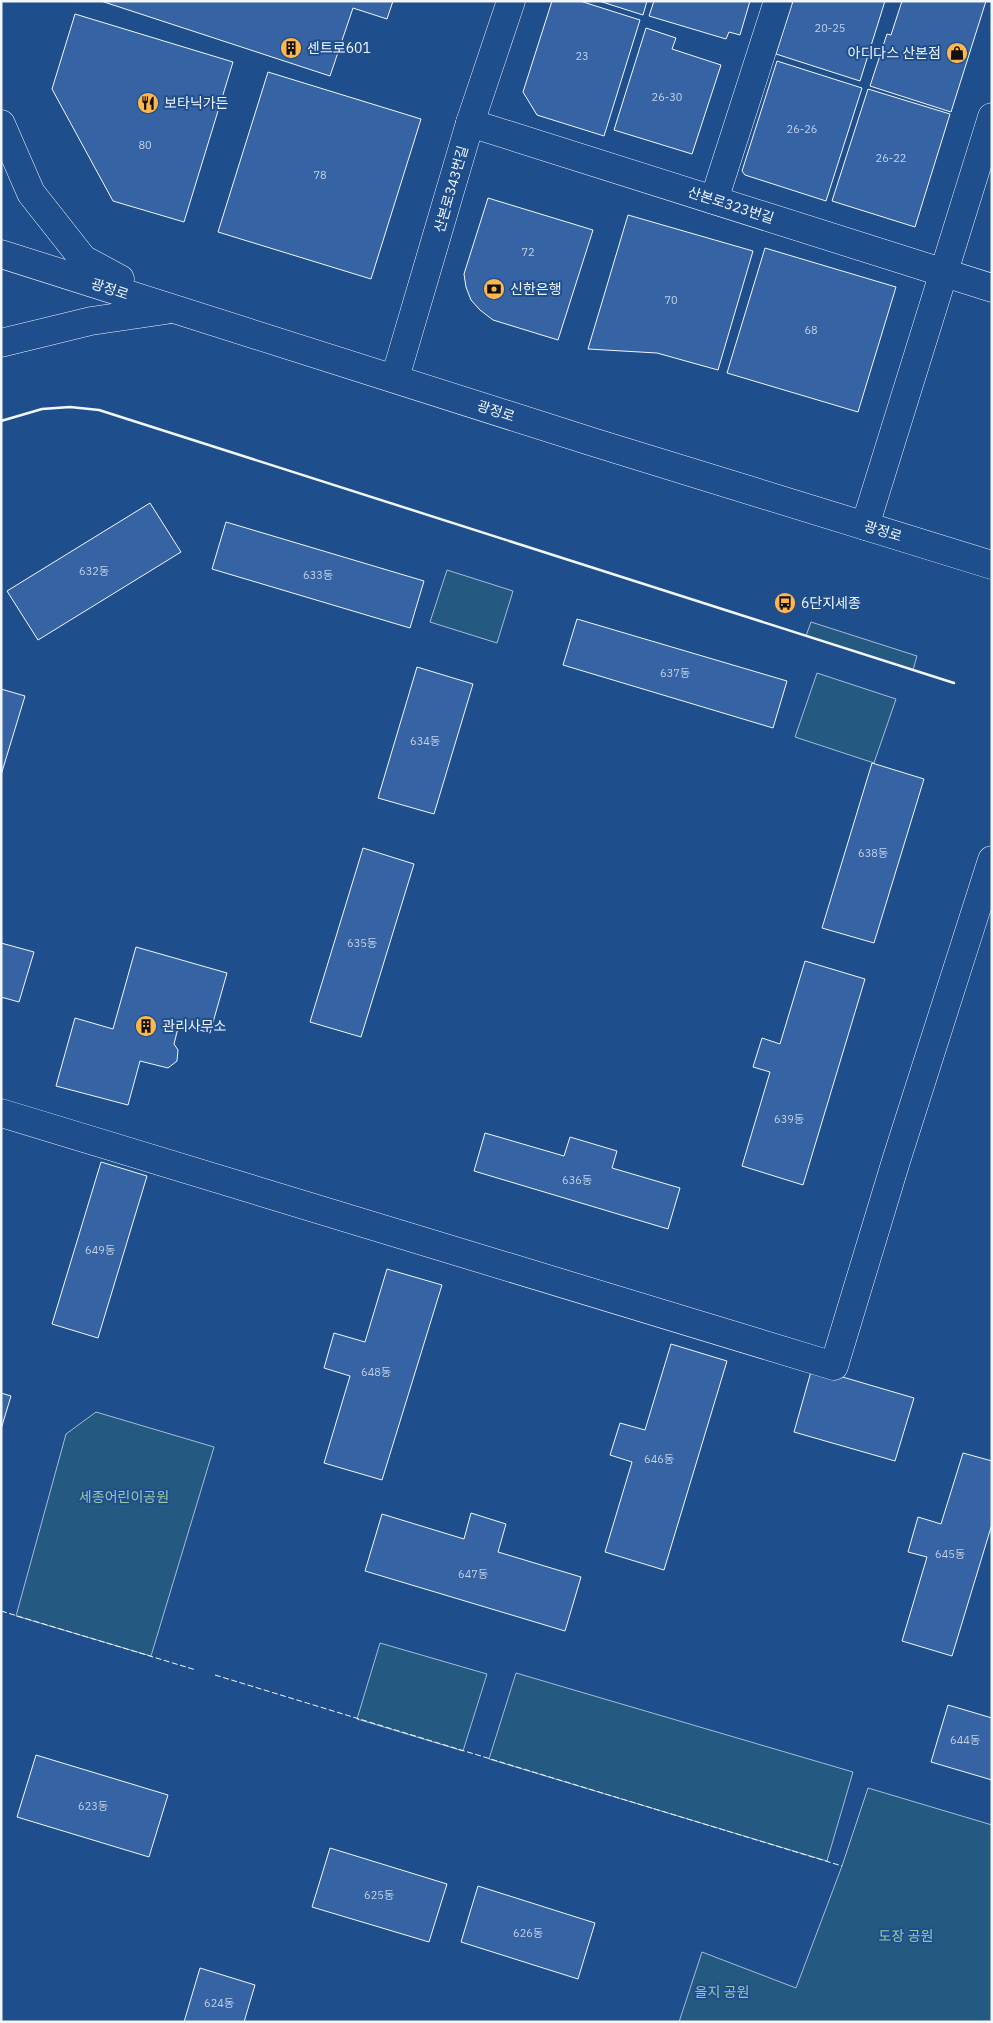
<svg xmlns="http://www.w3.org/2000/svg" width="993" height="2023" font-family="'IBM Plex Sans','Noto Sans KR',sans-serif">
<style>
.green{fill:#245a82;stroke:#a8bbd7}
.building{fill:#3563a3;stroke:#f2f6ff}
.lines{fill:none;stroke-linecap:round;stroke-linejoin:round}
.minor-casing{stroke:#f2f6ff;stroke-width:29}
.minor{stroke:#1f4e8c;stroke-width:28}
.fence{stroke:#f2f6ff;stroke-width:1;stroke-dasharray:6 2.5;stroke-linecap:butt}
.wall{stroke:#f2f6ff;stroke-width:2.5}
.labels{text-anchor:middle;stroke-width:4;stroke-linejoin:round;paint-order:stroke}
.number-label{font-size:11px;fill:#c3d1e8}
.poi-label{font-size:14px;fill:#f2f6ff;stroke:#1f4e8c;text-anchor:start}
.street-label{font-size:14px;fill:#f2f6ff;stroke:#1f4e8c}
.park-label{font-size:14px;fill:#97c8a6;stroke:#1f4e8c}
</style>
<rect width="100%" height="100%" fill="#1f4e8c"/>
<g class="green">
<path d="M447 570 513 591 497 643 430 622Z"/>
<path d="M811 622 917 656 913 670 806 636Z"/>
<path d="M817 673 896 699 874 763 795 737Z"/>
<path d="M96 1412 214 1447 151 1656 16 1616 66 1434Z"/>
<path d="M380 1643 487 1674 463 1751 357 1719Z"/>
<path d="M516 1673 853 1772 827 1861 489 1759Z"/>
<path d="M868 1788 992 1825V2022H679L702 1952 796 1988 842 1866Z"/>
</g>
<g class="building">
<path d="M101 1H393L387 19 353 8 330 76Z"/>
<path d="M552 1H580L640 20 604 136 537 115 523 92Z"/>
<path d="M599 1H647L643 15Z"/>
<path d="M654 1H750L740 35 729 32 726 39 649 16Z"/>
<path d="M793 1H885L860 81 776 54Z"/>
<path d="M902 1H986L951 112 870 86 887 34 891 35Z"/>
<path d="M75 14 233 62 184 222 113 201 52 89Z"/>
<path d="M646 28 676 38 672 49 721 65 692 154 614 130Z"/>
<path d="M777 61 862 88 826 201 745 175 742 171Z"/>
<path d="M268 72 421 119 371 279 218 232Z"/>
<path d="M868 89 950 114 915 227 832 201Z"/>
<path d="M488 198 593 230 558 340 493 320 480 310 471 300 466 287 464 274Z"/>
<path d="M628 215 753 251 718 370 657 353 588 349Z"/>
<path d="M765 248 896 287 858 412 727 373Z"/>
<path d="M150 503 181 552 38 640 7 591Z"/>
<path d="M226 522 424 581 410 628 212 569Z"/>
<path d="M577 619 787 681 773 728 563 665Z"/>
<path d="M417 667 473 684 434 814 378 798Z"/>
<path d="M1 689 25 696 1 775Z"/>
<path d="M872 763 924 779 874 943 822 928Z"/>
<path d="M363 848 414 864 361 1037 310 1022Z"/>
<path d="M1 943 34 952 19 1002 1 997Z"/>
<path d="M136 947 227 973 210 1033 179 1024 174 1044 178 1050 177 1061 168 1068 140 1061 128 1105 56 1086 75 1018 113 1029Z"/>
<path d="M805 961 865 979 803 1185 742 1166 770 1072 753 1067 762 1038 780 1044Z"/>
<path d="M485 1133 564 1156 570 1137 617 1151 612 1168 680 1188 668 1229 474 1171Z"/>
<path d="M101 1162 147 1176 98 1338 52 1324Z"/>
<path d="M387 1269 442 1285 382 1480 324 1463 350 1376 324 1368 334 1333 365 1342Z"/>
<path d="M671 1344 727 1361 664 1570 605 1552 632 1462 610 1455 620 1423 645 1430Z"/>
<path d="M812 1368 914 1398 895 1461 794 1432Z"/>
<path d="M1 1393 11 1396 1 1429Z"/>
<path d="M963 1453 992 1461V1524L952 1656 902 1641 927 1557 908 1552 918 1517 941 1524Z"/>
<path d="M471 1513 506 1524 498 1552 581 1577 565 1631 365 1571 382 1514 464 1539Z"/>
<path d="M948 1705 992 1718V1780L931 1762Z"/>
<path d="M36 1755 168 1795 149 1857 17 1817Z"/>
<path d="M330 1848 447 1884 429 1942 312 1907Z"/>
<path d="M478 1886 595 1923 578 1979 461 1942Z"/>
<path d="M200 1968 255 1985 244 2022H184Z"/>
</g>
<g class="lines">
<g class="minor-casing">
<g id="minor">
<path d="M470 123 992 288"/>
<path d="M1 124 31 193 83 259 120 279"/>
<path d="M714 200 778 1"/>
<path d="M1 254 596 443 992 565"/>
<path d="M1 343 91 321 166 310"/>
<path d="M395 378 470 123 511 1"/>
<path d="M865 526 992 117"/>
<path d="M1 1113 834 1366 896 1161 992 860"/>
</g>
</g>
<use href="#minor" class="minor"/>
<g class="fence">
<path d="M1 1611 196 1670"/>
<path d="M215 1675 842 1866"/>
</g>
<path class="wall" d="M1 421 42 409 70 407 99 410 954 683"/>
</g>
<defs>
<g id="building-disc" transform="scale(1.125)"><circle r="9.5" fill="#ffb74d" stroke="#1f4e8c"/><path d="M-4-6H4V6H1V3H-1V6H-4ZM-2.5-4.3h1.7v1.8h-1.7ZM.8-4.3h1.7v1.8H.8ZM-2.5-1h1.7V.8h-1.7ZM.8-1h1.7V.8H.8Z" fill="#111"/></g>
<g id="shop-disc" transform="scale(1.125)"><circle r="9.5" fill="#ffb74d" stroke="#1f4e8c"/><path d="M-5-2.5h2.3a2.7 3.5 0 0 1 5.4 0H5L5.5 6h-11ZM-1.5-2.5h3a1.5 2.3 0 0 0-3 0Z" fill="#111"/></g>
<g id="restaurant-disc" transform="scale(1.125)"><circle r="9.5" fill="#ffb74d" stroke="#1f4e8c"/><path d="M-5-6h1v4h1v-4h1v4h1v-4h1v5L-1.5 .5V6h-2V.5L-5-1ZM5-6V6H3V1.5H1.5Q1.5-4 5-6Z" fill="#111"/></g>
<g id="bank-disc" transform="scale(1.125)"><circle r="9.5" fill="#ffb74d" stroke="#1f4e8c"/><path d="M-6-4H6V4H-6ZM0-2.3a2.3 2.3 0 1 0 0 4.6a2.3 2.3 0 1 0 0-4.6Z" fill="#111"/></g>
<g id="bus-disc" transform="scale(1.125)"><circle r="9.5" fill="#ffb74d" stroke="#1f4e8c"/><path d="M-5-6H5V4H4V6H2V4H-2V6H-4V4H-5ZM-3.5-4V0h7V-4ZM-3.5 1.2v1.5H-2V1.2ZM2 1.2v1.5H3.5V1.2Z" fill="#111"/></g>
</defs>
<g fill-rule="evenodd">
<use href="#building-disc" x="291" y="48"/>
<use href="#shop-disc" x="957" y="53"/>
<use href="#restaurant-disc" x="148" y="103"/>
<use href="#bank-disc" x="494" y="289"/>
<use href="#bus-disc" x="785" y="603"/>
<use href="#building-disc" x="146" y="1026"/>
</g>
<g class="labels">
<g class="number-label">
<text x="830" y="32">20-25</text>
<text x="582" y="60">23</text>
<text x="667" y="101">26-30</text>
<text x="802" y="133">26-26</text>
<text x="145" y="149">80</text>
<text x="891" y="162">26-22</text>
<text x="320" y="179">78</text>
<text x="528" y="256">72</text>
<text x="671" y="304">70</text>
<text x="811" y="334">68</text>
<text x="94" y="575">632동</text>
<text x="318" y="579">633동</text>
<text x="675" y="677">637동</text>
<text x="425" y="745">634동</text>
<text x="873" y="857">638동</text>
<text x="362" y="947">635동</text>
<text x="789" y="1123">639동</text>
<text x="577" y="1184">636동</text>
<text x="100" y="1254">649동</text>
<text x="376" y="1376">648동</text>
<text x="659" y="1463">646동</text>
<text x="950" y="1558">645동</text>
<text x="473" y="1578">647동</text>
<text x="965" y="1744">644동</text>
<text x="93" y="1810">623동</text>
<text x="379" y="1899">625동</text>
<text x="528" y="1937">626동</text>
<text x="219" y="2007">624동</text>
</g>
<g class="poi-label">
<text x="307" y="53">센트로601</text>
<text x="941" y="58" text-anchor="end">아디다스 산본점</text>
<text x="164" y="108">보타닉가든</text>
<text x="510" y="294">신한은행</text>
<text x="801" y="608">6단지세종</text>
<text x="162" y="1031">관리사무소</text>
</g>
<g class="street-label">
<text transform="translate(451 189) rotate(-74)" y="5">산본로343번길</text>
<text transform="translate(731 205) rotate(18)" y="5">산본로323번길</text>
<text transform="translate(110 289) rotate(18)" y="5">광정로</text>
<text transform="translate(496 411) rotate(18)" y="5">광정로</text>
<text transform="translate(883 531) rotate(17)" y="5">광정로</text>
</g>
<g class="park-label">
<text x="124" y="1502">세종어린이공원</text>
<text x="906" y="1941">도장 공원</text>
<text x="722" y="1997">을지 공원</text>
</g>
</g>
<rect width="993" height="2023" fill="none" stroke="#f2f6ff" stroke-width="5"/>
</svg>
